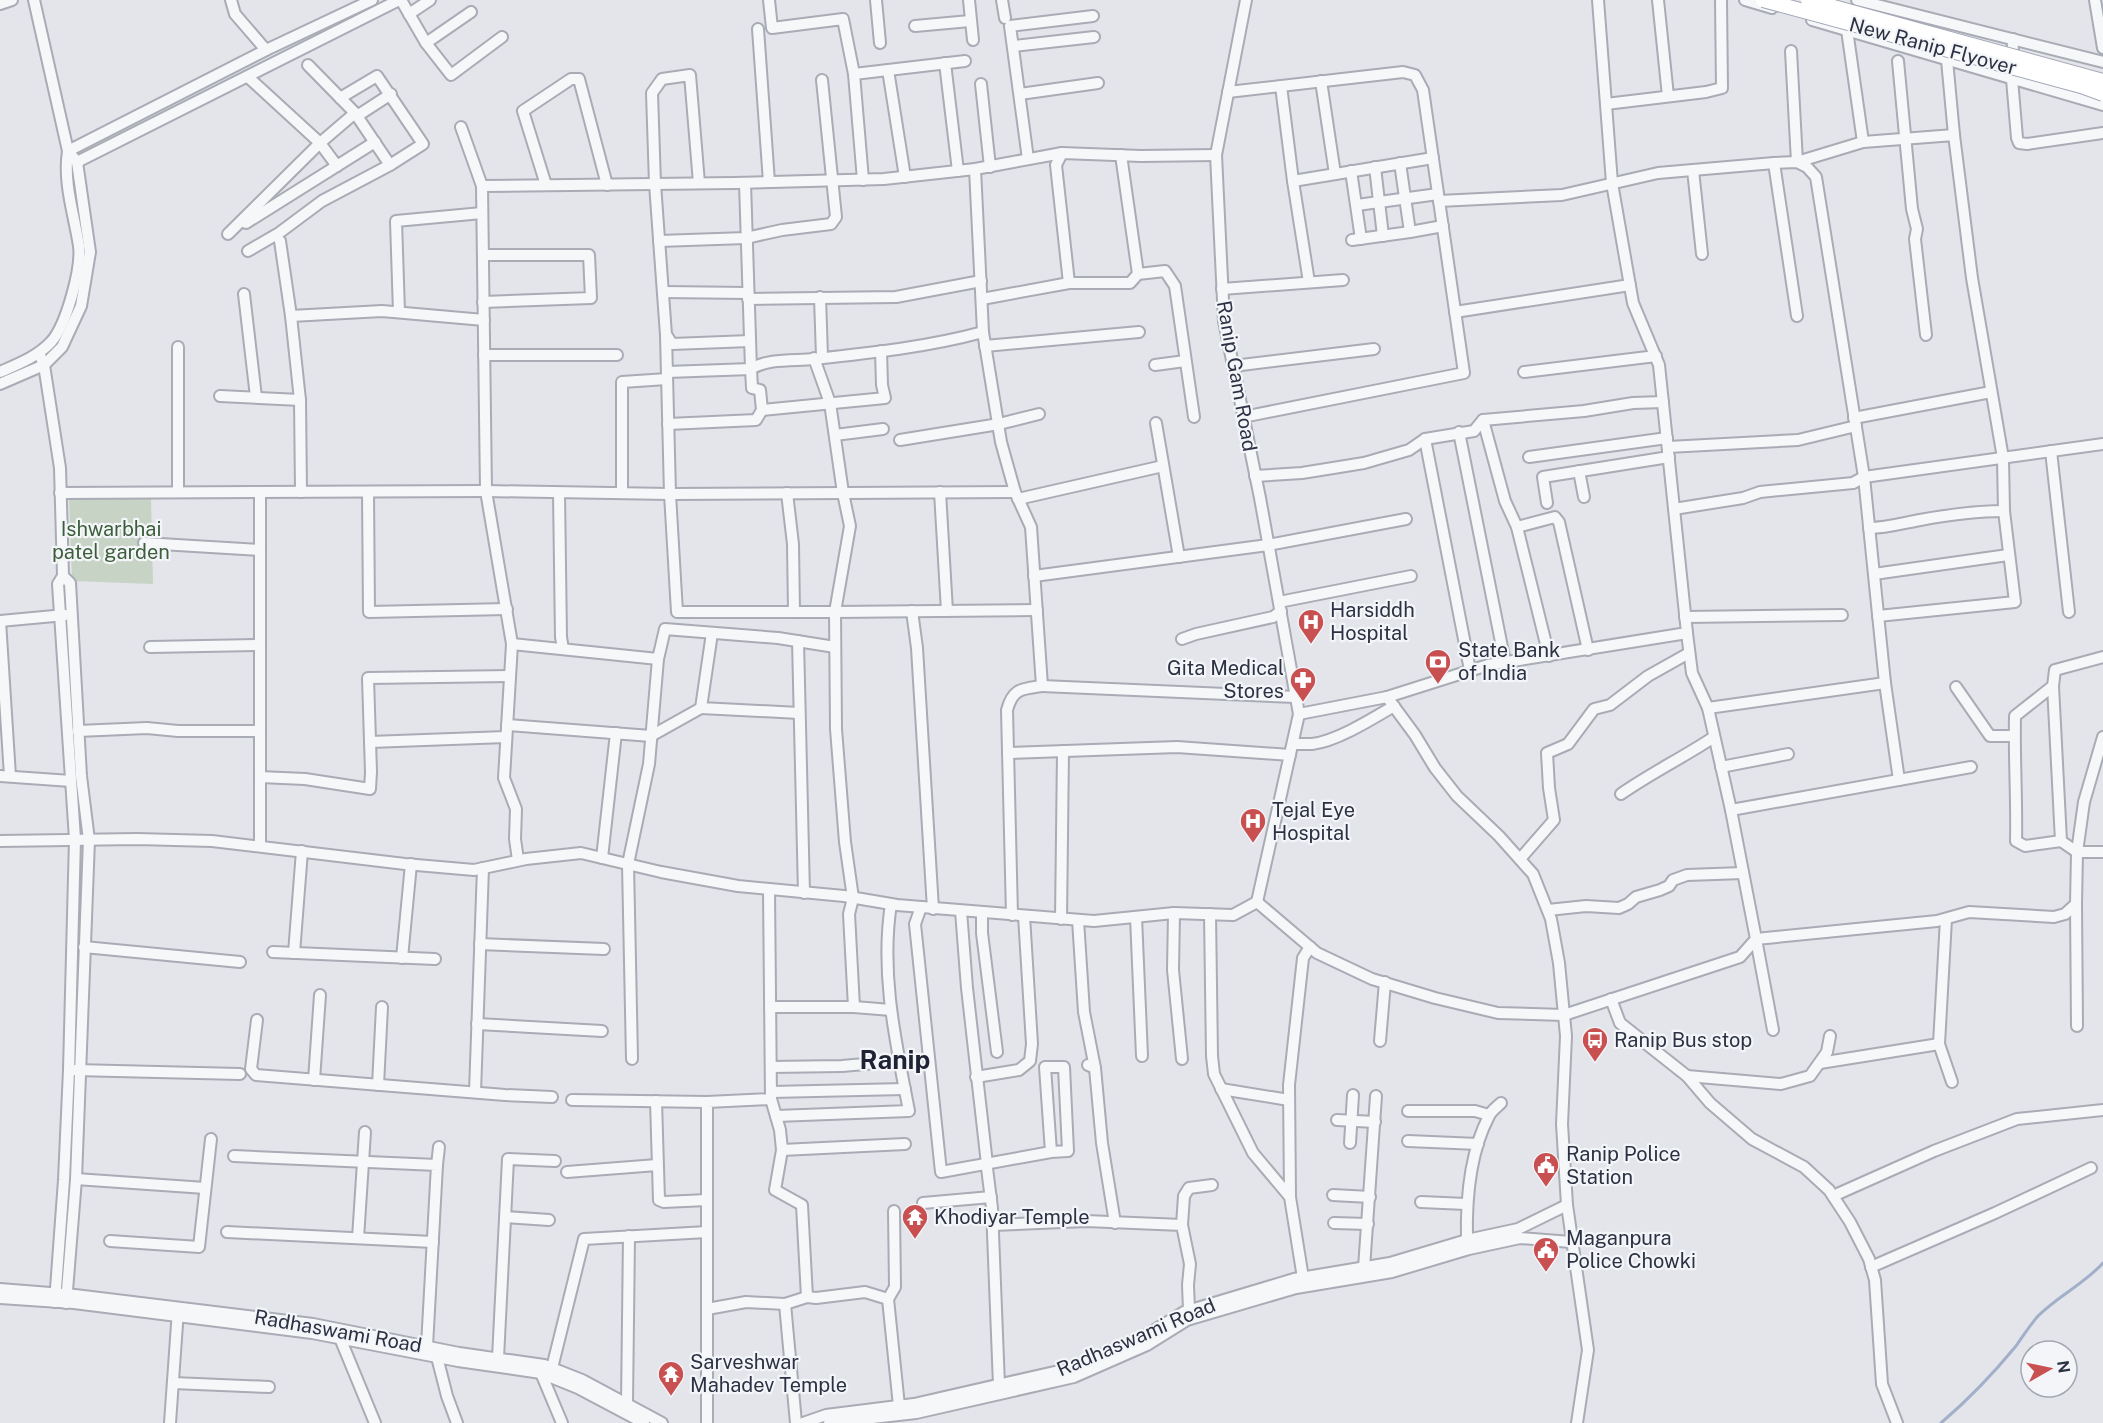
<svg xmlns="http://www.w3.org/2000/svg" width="2103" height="1423" font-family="'Public Sans',sans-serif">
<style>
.green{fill:#c7d4c5}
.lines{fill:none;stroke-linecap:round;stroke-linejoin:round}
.stream{stroke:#a1afc9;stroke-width:3}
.minor-casing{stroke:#a9abb5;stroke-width:14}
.minor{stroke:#f6f7f9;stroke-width:10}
.major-bridge-casing{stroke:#a3a8b6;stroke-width:16;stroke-linecap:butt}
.major-bridge{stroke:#fff;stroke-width:14}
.labels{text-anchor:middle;stroke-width:4.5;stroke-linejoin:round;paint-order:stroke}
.street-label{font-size:20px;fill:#2c3143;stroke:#f3f5f8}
.park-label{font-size:20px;fill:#3c5e3a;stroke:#f3f5f8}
.poi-label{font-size:20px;fill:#2c3143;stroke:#f3f5f8;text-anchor:start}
.district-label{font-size:26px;font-weight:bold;fill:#1e2234;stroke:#f3f5f8}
</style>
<rect width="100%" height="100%" fill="#e4e5eb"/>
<path class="green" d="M69 499H151L153 584 72 581Z"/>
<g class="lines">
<path class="stream" d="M1941 1423C1969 1399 1993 1374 2016 1346 2023 1336 2030 1325 2038 1316 2058 1296 2084 1284 2103 1263"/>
<g class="minor-casing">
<g id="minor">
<path d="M231 0 235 14 266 50"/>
<path d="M401 0 426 43 451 75 502 37"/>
<path d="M769 0 772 28 843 19 854 74 863 180"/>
<path d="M876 0 880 43"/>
<path d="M969 0 973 40"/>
<path d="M1002 0 1005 18"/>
<path d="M1246 0 1216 155 1224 321 1260 498 1299 714 1257 902"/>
<path d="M1658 0 1668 96"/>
<path d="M1745 0 1772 8"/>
<path d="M1857 0 2103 62"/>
<path d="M2095 0 2103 48"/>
<path d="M0 4 12 0"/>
<path d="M409 14 430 0"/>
<path d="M1812 20 2103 105"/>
<path d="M915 26 970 21"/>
<path d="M758 29 769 182"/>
<path d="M1847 30 1863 142"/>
<path d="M2013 39 2012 79 2017 138 2019 143 2027 144 2103 133"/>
<path d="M426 43 471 12"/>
<path d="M1014 46 1094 37"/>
<path d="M1791 51 1797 162 1863 142 1954 135 1972 278 2003 458 2004 511 2015 602 1878 616"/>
<path d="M1947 60 1954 135"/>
<path d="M1898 61 1912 209 1917 229 1915 239 1926 335"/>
<path d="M945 63 958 171"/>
<path d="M308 65 355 113"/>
<path d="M888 70 905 177"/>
<path d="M854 74 965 61"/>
<path d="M1321 81 1335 174"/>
<path d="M981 84 990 167"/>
<path d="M1281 86 1293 181 1309 282"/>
<path d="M1228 92 1403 72 1415 75 1423 90 1464 373 1243 417"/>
<path d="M1020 94 1098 83"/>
<path d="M340 98 377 76 423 144 390 165"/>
<path d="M1606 104 1706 92 1722 88 1721 0"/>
<path d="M357 116 391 94"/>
<path d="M461 127 482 186 486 491 512 644 504 778 516 809 515 839 518 860"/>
<path d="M1062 153 1056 165 1069 283"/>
<path d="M1121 155 1138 274"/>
<path d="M1028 159 1010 26 1093 16"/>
<path d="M77 162 399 0"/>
<path d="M1400 163 1410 232 1443 226"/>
<path d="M1774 163 1797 316"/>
<path d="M1375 167 1383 236"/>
<path d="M975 169 983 332 1001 442 1015 492 1031 527 1042 686C1022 689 1013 688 1007 710L1012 915"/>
<path d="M1693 170 1702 254"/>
<path d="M1351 171 1361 239"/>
<path d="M1293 181 1433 158"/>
<path d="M699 183 690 75 662 79 652 93 655 184 666 335 670 494 677 612H835L836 729 845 842 853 898 849 914 854 1007H770"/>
<path d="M546 185 523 111 571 79H579L607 185"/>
<path d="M482 186 735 183 884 179 975 169 1062 153 1141 156 1216 155"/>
<path d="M1439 201 1562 195 1658 173 1774 163 1797 162 1807 167 1816 177 1864 477 1885 683 1708 708"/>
<path d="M1357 205 1438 194"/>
<path d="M246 223 375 142"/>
<path d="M228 234 320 143 248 77"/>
<path d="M1352 240 1410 232"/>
<path d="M280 241 291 316"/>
<path d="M659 241 746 238 782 230 831 224 836 217 822 80"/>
<path d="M248 251 279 233 322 201 390 165 355 113 320 143 337 166"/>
<path d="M483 255H589L591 298 483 302"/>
<path d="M1222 289 1343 280"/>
<path d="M663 292 748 293"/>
<path d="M244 294 256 397"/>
<path d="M820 297 822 357"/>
<path d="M748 299 896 297 981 281"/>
<path d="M982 299 1069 283H1130L1138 274 1165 271 1175 286 1194 417"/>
<path d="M399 312 396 221 482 213"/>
<path d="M1455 312 1630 285"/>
<path d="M667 336 672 344 750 341"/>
<path d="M985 346 1139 332"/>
<path d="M39 353 44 365 60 468 63 576 58 584 75 839 69 1070 64 1180 55 1302"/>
<path d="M484 355H617"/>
<path d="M814 358 830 403 843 493 850 526 835 612 1037 610"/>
<path d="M1155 365 1185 361"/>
<path d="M1233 366 1374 349"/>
<path d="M0 372C18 364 37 357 51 342 66 326 82 268 79 246 74 214 63 183 68 151L266 50 372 0"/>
<path d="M667 372 751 369C768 358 794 361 814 359 871 353 928 347 983 332"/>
<path d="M1524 372 1656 356"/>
<path d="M0 384 44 365 62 347 81 306 90 252 77 162 68 151 34 0"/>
<path d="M220 396 300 400"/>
<path d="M762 410 885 398 882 385 881 351"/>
<path d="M1854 418 1991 392"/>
<path d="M1483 420 1505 501 1517 527 1549 656"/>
<path d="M1156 423 1179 557"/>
<path d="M668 424 756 420 762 410 760 390 752 388 751 369 745 183"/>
<path d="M1459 432 1505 662"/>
<path d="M835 435 883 429"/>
<path d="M1425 439 1470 670"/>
<path d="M900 440 999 424 1039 414"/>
<path d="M1668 447 1798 440 1856 426"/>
<path d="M2051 451 2069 612"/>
<path d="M1529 457 1667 438"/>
<path d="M1579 471 1584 497"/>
<path d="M1255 476 1302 473 1364 463 1409 450 1425 439 1474 431 1483 420 1584 411 1633 403 1663 402"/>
<path d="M178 492V347"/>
<path d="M260 492V846"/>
<path d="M301 492 300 400 291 316 382 311 484 320"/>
<path d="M368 492 369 612 507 609"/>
<path d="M940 492 947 611"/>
<path d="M60 493 486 491 670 494 1015 492"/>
<path d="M559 493 561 637 563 649"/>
<path d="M622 493V382L667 379"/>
<path d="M787 493 793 544 794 612"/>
<path d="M1018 499 1163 466"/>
<path d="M1547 503 1543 477 1669 457"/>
<path d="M1674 509 1743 498 1760 492 1853 483 1864 477 2103 444"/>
<path d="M1517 527 1555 517 1559 522 1588 650"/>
<path d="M1869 528C1887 528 1903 523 1920 520 1947 515 1977 511 2004 511"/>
<path d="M144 543 260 550"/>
<path d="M1874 574 2008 555"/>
<path d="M63 576 70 583 81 776 89 840 76 1179 66 1303"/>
<path d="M1034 576 1268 545 1406 519"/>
<path d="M1279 602 1411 576"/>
<path d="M912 611 917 648 933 909"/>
<path d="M1685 617 1842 615"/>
<path d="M0 621 10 776"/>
<path d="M0 621 65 615"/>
<path d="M712 633 701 708 799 713"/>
<path d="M1182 639 1196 634 1273 617 1281 611"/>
<path d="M798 641 804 893"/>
<path d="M512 644 658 659 665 629 778 638 835 647"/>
<path d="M150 647 260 645"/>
<path d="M1885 683 1899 780"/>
<path d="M1042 686 1296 697"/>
<path d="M2053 686 2015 716C2014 758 2017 799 2016 841L2025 846 2061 841"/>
<path d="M1956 687 1990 736H2014"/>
<path d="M1387 697 1415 735 1435 768 1457 796 1499 836 1533 874 1551 919 1559 963 1566 1036 1562 1124 1567 1205 1588 1350 1577 1423"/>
<path d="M1299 714 1387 697 1488 665 1687 633 1659 365 1633 303 1612 183 1598 0"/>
<path d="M507 725 651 736 701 708"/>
<path d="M78 731 147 728 178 731H260"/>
<path d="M370 742 506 737"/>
<path d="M1293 744C1299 744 1306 744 1312 744 1337 741 1372 719 1394 706"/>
<path d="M1008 753 1177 747 1290 755"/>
<path d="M1721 767 1788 754"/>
<path d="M0 776 71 781"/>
<path d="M260 777 305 779 370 789 371 772 368 678 510 676"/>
<path d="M1621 794C1651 773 1684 757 1714 737"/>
<path d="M1731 810 1971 767"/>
<path d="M0 841 137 839 212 841 405 864 474 870 526 859 581 853 661 872 738 886 844 896 897 905 1094 921 1174 913 1233 915 1257 902 1317 953 1372 979 1435 998 1498 1013 1564 1015 1740 957 1756 939 1731 810 1708 708 1692 673 1687 633"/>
<path d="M2077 852 2061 841 2053 686 2055 670 2103 657"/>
<path d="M2077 852H2103"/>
<path d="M602 858 616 733"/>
<path d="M1520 859 1554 820 1549 788 1547 753 1568 744 1594 709 1610 705 1648 676 1689 653"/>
<path d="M2076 904 2077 1026"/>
<path d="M921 907 915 924 941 1172 1051 1152 1045 1067H1064L1068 1151 1051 1152"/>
<path d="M1548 910 1586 906 1619 908 1628 904 1636 897 1660 890 1669 886 1673 880 1687 875 1743 873"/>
<path d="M961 911 967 988 987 1164"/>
<path d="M982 913V933L997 1052"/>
<path d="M1174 913 1173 970 1182 1059"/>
<path d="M1210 914 1212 1056 1214 1074 1253 1153 1290 1197 1303 1278"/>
<path d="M1136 917 1142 1056"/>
<path d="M1061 919 1063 751"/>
<path d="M1078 920 1084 1012 1095 1068"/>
<path d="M480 944 604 949"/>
<path d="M84 947 240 962"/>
<path d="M273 952 435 959"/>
<path d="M294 953 302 851"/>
<path d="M402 958 411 864"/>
<path d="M1611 999 1620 1023 1687 1076 1710 1103 1752 1139 1804 1167 1829 1190 1850 1222 1869 1259 1875 1280 1882 1384 1897 1423"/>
<path d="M854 1007 891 1010"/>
<path d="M257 1020 251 1069 256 1075 505 1095 552 1097"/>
<path d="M477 1024 602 1031"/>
<path d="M1773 1030 1756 939 1937 921 1969 912 2054 917 2065 914 2076 904 2077 852 2084 802 2103 737"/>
<path d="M1380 1041 1385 982"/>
<path d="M1939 1044 1952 1082"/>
<path d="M632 1059 628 864 649 764 658 659"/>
<path d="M1820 1063 1939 1044 1946 919"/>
<path d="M1088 1065 1095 1068 1102 1143 1115 1223"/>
<path d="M771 1067 842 1066 899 1061"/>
<path d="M75 1070 240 1074"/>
<path d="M1687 1076 1781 1084 1810 1076 1827 1052 1830 1036"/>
<path d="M976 1077 1019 1070 1030 1061 1032 1044 1024 916"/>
<path d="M314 1080 320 995"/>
<path d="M378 1085 382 1007"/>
<path d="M1221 1089 1289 1100"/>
<path d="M475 1092 483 868"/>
<path d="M771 1092 905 1089"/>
<path d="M771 1099 780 1130 782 1150 905 1144"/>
<path d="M572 1100 707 1102"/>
<path d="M656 1101 659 1200 664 1202 707 1200"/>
<path d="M1408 1111H1475L1489 1115"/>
<path d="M776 1116 909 1111C896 1043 880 974 891 904"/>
<path d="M1337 1120 1375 1122"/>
<path d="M1408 1141 1478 1144"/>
<path d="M1350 1143 1353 1095"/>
<path d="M782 1150 775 1190 802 1205 807 1297"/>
<path d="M234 1156 437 1165 427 1346"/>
<path d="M437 1165 439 1147"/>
<path d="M987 1168 992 1208 999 1385"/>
<path d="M567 1172 657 1165"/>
<path d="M76 1179 205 1188"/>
<path d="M1333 1195 1370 1197"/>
<path d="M1833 1196 1934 1151 2017 1119 2103 1110"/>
<path d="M1290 1197 1289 1085 1303 958 1310 947"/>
<path d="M1421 1202 1466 1204"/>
<path d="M923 1203 991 1197"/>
<path d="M894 1211 895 1287 888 1299 899 1406"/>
<path d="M506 1217 549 1220"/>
<path d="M1334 1223 1368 1224"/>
<path d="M993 1225 1086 1221 1182 1225 1190 1264 1188 1285 1189 1310"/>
<path d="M1182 1225 1184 1196 1189 1188 1212 1185"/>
<path d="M227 1232 433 1242"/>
<path d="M358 1238 365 1132"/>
<path d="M1467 1240C1466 1201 1470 1152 1489 1116 1491 1111 1497 1107 1501 1103"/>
<path d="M110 1241 199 1247 211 1139"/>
<path d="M1871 1267 1995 1213 2091 1168"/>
<path d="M1364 1268 1376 1096"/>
<path d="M0 1289 75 1295 313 1324 459 1353 544 1365 582 1380 662 1423"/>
<path d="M0 1298 74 1303 312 1333 458 1361 541 1373 578 1388 644 1423"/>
<path d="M785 1304 796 1423"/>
<path d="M707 1309 746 1302 785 1304 807 1297 816 1298 865 1292 888 1299"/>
<path d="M340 1338 375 1423"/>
<path d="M437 1357 447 1396 457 1423"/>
<path d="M498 1358 508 1159 555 1161"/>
<path d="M552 1368 584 1239 707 1232"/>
<path d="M541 1373 562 1423"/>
<path d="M173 1383 269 1387"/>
<path d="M627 1404 629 1236"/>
<path d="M170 1423 178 1310"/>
<path d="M707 1423V1102L771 1099 769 889"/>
<path d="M803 1423 826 1415 914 1404 1072 1368 1143 1337 1184 1312 1294 1279 1390 1263 1467 1240 1518 1229 1567 1205"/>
<path d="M829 1423 916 1413 1074 1377 1147 1345 1187 1320 1296 1288 1392 1272 1469 1249 1520 1238 1571 1242"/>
</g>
</g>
<use href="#minor" class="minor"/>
<g class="major-bridge-casing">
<g id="major-bridge">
<path d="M1763 0 2081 86 2103 94"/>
<path d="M1808 0 2103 81"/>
</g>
</g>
<use href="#major-bridge" class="major-bridge"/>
</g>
<defs>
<g id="hospital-pin" transform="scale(1.35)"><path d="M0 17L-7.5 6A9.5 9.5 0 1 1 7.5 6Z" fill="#c95051" stroke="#f3f5f8"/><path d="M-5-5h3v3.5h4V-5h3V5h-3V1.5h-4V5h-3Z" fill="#fff"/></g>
<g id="bank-pin" transform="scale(1.35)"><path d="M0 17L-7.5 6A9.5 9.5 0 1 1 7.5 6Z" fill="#c95051" stroke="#f3f5f8"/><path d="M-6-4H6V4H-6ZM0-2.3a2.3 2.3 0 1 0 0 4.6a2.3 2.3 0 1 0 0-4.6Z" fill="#fff"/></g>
<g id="pharmacy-pin" transform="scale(1.35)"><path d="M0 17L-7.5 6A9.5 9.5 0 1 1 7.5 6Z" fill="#c95051" stroke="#f3f5f8"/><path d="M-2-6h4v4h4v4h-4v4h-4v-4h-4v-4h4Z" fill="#fff"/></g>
<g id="bus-pin" transform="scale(1.35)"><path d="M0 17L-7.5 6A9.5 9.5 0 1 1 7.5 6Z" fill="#c95051" stroke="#f3f5f8"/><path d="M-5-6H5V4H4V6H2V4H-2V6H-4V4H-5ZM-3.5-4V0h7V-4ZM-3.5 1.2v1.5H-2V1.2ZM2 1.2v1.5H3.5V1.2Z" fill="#fff"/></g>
<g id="civic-pin" transform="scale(1.35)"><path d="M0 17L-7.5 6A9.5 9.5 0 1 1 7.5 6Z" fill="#c95051" stroke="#f3f5f8"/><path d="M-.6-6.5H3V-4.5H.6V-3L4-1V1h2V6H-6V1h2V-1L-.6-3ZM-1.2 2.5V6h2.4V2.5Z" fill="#fff"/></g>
<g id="temple-pin" transform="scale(1.35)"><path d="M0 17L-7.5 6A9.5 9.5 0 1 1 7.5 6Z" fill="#c95051" stroke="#f3f5f8"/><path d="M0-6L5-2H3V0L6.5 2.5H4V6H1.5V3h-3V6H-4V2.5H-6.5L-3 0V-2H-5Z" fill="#fff"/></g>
</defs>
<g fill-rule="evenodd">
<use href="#hospital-pin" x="1311" y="622"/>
<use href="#bank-pin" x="1438" y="662"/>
<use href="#pharmacy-pin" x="1303" y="680"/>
<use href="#hospital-pin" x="1253" y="821"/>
<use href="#bus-pin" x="1595" y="1040"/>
<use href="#civic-pin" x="1546" y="1165"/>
<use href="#temple-pin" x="915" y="1217"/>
<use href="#civic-pin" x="1546" y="1250"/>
<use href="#temple-pin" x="671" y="1374"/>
</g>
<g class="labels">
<g class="street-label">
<text transform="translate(1933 46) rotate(15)" y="7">New Ranip Flyover</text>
<text transform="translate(1237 376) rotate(80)" y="7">Ranip Gam Road</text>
<text transform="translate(338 1331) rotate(10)" y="7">Radhaswami Road</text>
<text transform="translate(1136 1337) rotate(-23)" y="7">Radhaswami Road</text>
</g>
<g class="park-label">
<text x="111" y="536">Ishwarbhai<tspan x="111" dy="23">patel garden</tspan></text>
</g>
<g class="poi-label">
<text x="1330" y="617">Harsiddh<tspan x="1330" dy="23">Hospital</tspan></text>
<text x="1458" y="657">State Bank<tspan x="1458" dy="23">of India</tspan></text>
<text x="1284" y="675" text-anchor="end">Gita Medical<tspan x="1284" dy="23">Stores</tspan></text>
<text x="1272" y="817">Tejal Eye<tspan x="1272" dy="23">Hospital</tspan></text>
<text x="1614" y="1047">Ranip Bus stop</text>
<text x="1566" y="1161">Ranip Police<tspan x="1566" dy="23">Station</tspan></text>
<text x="934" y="1224">Khodiyar Temple</text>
<text x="1566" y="1245">Maganpura<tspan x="1566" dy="23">Police Chowki</tspan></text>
<text x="690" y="1369">Sarveshwar<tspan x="690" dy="23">Mahadev Temple</tspan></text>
</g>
<g class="district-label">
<text x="895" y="1069">Ranip</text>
</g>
</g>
<g transform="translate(2049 1369) rotate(81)"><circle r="28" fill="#f3f5f8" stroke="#a3a7b0" stroke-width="1.5"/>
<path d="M0-4.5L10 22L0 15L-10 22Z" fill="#c95051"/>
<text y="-9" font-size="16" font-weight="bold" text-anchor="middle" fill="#2c3143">N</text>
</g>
</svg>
